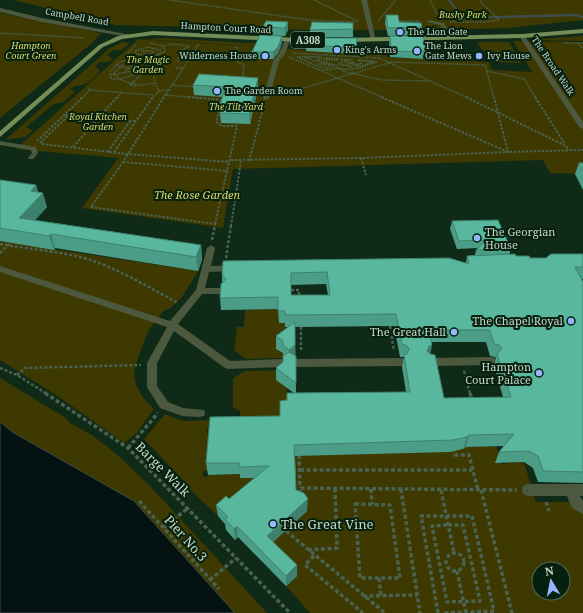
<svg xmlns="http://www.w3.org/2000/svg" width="583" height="613" font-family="'Noto Serif',serif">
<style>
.green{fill:#3d3900;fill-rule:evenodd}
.water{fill:#051212;stroke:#404d4a}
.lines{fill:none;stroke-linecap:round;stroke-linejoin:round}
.stream{stroke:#404d4a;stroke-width:2.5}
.path-far3{stroke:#4a6251;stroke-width:1.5;stroke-dasharray:1.5 1;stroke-linecap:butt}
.path-far2{stroke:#4a6251;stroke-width:2;stroke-dasharray:2.5 1.5;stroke-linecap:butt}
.path-far1{stroke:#4a6251;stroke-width:2.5;stroke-dasharray:3 2;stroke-linecap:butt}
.path{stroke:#4a6251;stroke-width:3.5;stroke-dasharray:4 2.5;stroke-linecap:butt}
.service{fill:#4c593e;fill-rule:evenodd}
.pedestrian{fill:#4c593e;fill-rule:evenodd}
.minor{fill:#4c593e;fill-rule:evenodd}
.primary{fill:#748d56;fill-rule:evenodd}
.path-bridge{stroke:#4a6251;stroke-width:1.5;stroke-dasharray:1.5 1;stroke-linecap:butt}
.wall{fill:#4c9d87;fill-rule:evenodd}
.shaded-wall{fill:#3e806e}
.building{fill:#58b79d;stroke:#3e806e;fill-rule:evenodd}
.poi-dot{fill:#95b6fd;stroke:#05200e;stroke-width:1.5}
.labels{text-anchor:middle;stroke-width:4;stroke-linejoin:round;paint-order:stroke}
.far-park-label{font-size:9px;font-style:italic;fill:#ddd66d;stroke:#05200e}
.far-street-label{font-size:9px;fill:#c8d8cb;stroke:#05200e}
.far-poi-label{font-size:9px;fill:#c8d8cb;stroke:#05200e;text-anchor:start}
.shield{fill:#05200e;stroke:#8ea192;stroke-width:1}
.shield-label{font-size:10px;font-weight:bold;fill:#c8d8cb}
.park-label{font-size:11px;font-style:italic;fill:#ddd66d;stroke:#05200e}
.poi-label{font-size:11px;fill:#c8d8cb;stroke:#05200e;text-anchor:end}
.near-street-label{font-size:13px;fill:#c8d8cb;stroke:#05200e}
.near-poi-label{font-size:13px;fill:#c8d8cb;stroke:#05200e;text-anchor:start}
</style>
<rect width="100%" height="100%" fill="#0f2a17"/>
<g class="green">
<path d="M13 0H583V20L508 28 434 30H315L115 25Z"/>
<path d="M0 13 101 33 91 44 0 118Z"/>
<path d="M583 36V41L525 40Z"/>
<path d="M165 38 282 45 280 48 143 39Z"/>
<path d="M138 39 365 54V51H387V57L489 62 492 70 532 72 513 41 583 42V174L550 173 543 160 233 169 223 228 82 208 118 158 16 149Z"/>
<path d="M122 42 130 43 122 50H114L107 55 113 59 109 62H100L95 66 100 70C96 76 91 82 85 84 80 87 75 84 70 89L75 92 64 102 54 104 26 127 33 131 25 137 5 140 110 48Z"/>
<path d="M477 42H509L521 63 497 62 492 56 493 52 482 50Z"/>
<path d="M0 241 198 271 182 297 171 308 163 311 148 331 135 366 134 374 136 385 143 398 154 409 136 434 124 443 56 395 0 360Z"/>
<path d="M279 309 285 323 286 345 283 358 246 359 234 350 237 327H244L245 310Z"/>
<path d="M284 370 287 384V412L280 428 212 427 206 429 208 434 211 433 208 470 202 472 204 477 210 475 240 474 262 478 218 516 184 484 185 482 144 439 165 414 183 421 240 419V411L233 407V378L245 371Z"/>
<path d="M0 378 66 418 70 423 92 435 120 457 150 486 267 613H235L217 595 0 422Z"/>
<path d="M496 446 500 457 498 462 505 465 506 463 524 462 536 502H583V613H310L286 586 296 576 267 547 296 501 294 456 463 449 465 447ZM539 569H563V593H539Z"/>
</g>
<path class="water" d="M0 422 14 433 134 501 235 613H0Z"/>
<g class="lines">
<path class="stream" d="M449 0 463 18 575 15 583 17"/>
<g class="path-far3">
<path d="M169 0 309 20 355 22"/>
<path d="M314 0 359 22"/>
<path d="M430 0 437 14"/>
<path d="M378 21 396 0"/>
<path d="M396 21H421"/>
<path d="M450 22H486L499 20 479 0"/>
<path d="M0 33 85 38"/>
<path d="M150 43 163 46 165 52 153 57"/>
<path d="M564 43H583"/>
<path d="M578 43 583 49"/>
<path d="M136 45 127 54 137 60"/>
<path d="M163 46 171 44 190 46 180 51 185 53V55L178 59 177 62"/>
<path d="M235 47 238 48 236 61 244 65 243 79"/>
<path d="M376 48 379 58 468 98"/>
<path d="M143 51H153L152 54 147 55Z"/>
<path d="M292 53 379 58"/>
<path d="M147 55 148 58 153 57"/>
<path d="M147 55 136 54 135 51 147 47 160 50 161 53 153 57"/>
<path d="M289 57 384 98"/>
<path d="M297 57 319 67 341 69 337 67 338 63H343"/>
<path d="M297 57H320H304L317 62"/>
<path d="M318 59 328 58"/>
<path d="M150 63V65"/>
<path d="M332 65 317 60 325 64H319L334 66 335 65 327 63 325 60H338L327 58 352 60 341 61 354 63 341 65 350 66 362 63 356 66 357 67 374 62 358 60 377 62 362 67"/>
<path d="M348 67 358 69 362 67"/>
<path d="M128 68 137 69 130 72 126 70Z"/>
<path d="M128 68 116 65 119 62 153 57"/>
<path d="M128 68 134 65"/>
<path d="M176 68H182"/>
<path d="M319 70H332"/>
<path d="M353 70 343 69 342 71 382 80 431 81"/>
<path d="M487 71 524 79 536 98"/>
<path d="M127 72 111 75 110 78 117 80 140 73 141 75 130 85C139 87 146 84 155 83L154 77"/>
<path d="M152 73 153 75"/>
<path d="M110 75V72L116 66"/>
<path d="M155 83 159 91"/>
<path d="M172 85 196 87"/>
<path d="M90 90 153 95"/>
<path d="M169 90 198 45H200"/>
<path d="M276 96 392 62 485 65 494 98"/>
<path d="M82 98 90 90 89 88"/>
<path d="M117 98 121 93"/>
<path d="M152 98 159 91 169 90 165 95"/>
<path d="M163 98 165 95 200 98"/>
</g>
<g class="path-far2">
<path d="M164 97 123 162 91 207 215 224V226"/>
<path d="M188 97 223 100"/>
<path d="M381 97 508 152 583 150"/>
<path d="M466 97 566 146 569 150"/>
<path d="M535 97 565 144"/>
<path d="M65 115 135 121"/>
<path d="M37 141 83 97"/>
<path d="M40 143 69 115"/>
<path d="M42 144 127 154 230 162"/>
<path d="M73 147 117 97"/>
<path d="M108 152 130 121"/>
<path d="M114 152 153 97"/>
<path d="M361 158 366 175"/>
<path d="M231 160 361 158 508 152 494 97"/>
<path d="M249 161 264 105"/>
<path d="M123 162 228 171"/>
<path d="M215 224 237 126H222L216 122 220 109"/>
<path d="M231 226 241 161"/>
</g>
<g class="path-far1">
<path d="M212 240 215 225"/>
<path d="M0 244C28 249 57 251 84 258 118 268 148 287 178 303"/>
<path d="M0 253 10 243"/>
<path d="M226 258 231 225"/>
<path d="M291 290H299V299"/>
<path d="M390 326 394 351"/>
<path d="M301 327V352"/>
<path d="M0 368 17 375 47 394"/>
<path d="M464 371 470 394"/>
<path d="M17 375 25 368 141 365"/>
</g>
<g class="path">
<path d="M45 393 128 448 290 613"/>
<path d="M470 393 472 399"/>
<path d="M128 448 158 413"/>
<path d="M453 448 455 455H469L478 490"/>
<path d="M299 455 300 488"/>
<path d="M300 470H472"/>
<path d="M371 489 372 504"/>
<path d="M401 489 420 613"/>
<path d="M441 490 454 553"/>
<path d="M481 490 512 613"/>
<path d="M300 494V488L517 490"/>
<path d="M139 501 219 589"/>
<path d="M546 502 549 511"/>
<path d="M355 504 390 505 400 578H360Z"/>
<path d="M448 525H463L480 601 447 602 432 526Z"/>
<path d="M163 528 188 508"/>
<path d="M286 531 385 613"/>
<path d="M308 550 337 548 335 488"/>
<circle cx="455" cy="562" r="9"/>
<path d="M314 556 305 565 363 613"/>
<path d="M457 571 466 613"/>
<path d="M379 578 381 596"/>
<path d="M210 580 236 558"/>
<path d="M363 596 417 595"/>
<path d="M438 613 421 516H472L494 611 443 613"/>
</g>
<g class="service">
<path d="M429 20 444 23 447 29 443 30 440 25 427 22V21Z"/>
<path d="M285 39 290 40 285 54 279 61 269 99 264 100 263 99 273 61 279 54Z"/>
<path d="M0 141 36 147 38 153 33 159H29L28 158 32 153 31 150 0 145Z"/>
<path d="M211 245 215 248 211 266 234 265 238 268 234 271 209 272 205 288H222L226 291 222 294H202L178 324 230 361 283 359 286 360 288 363 286 366 283 367 228 369 225 368 174 331 157 363V386L168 402 183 408 204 410 205 413 204 416 200 417 182 416 160 408 147 387V363L167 327 0 272V266L170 321 196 290 207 248Z"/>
<path d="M492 357 495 358 497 361 495 364 492 365 431 366 428 365 426 362 428 359 431 358Z"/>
<path d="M401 358 404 359 406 362 404 365 401 366 295 367 292 366 290 363 292 360 295 359Z"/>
</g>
<g class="pedestrian">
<path d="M522 34 524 35 583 122V129L579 127 519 36Z"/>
<path d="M528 484H583V496H580L583 501V514L572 508 567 496H528L523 494 522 490 523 486Z"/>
</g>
<g class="minor">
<path d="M361 0H367L376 41 371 40Z"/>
<path d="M0 8 42 18 131 35 128 37 42 22 0 12Z"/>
</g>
<g class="primary">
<path d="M583 29V33L522 38 344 42 341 40 344 38 522 34Z"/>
<path d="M153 31 320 39 323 41 320 43 153 35 122 39 103 47 0 137V131L99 45 118 36Z"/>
</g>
<path class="path-bridge" d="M124 64 114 73C118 81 130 83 138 84"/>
</g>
<g class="wall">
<path d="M386 15 399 22 422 27 421 35 388 36 385 23Z"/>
<path d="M288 22V30L285 36 264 35 263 27Z"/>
<path d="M353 29V37H310V30Z"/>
<path d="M390 36 427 49 426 56 423 55V59L390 57 389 43Z"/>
<path d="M357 38 355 54 306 51 307 45Z"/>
<path d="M282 43 278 53 273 59H252V52Z"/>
<path d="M193 85 258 88 250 124 221 123 219 107 223 97 194 95Z"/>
<path d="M579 163H583V190L575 174Z"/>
<path d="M0 180 36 185 38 192 47 207 35 220 201 245 202 260 198 271 55 248 54 250 0 241Z"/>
<path d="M452 221 511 249 509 255 530 258H546L583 254V279H582L583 282V483L538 482 533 468 524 462 495 463 499 452 504 446 466 447 463 449 449 452 295 456 296 490 307 511 273 542 297 576 286 586 238 537 235 540 226 530 225 524 218 516 216 505 229 499 255 478H240V474L208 475 206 463 280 416 287 400 294 393 276 380V368L283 362V353L276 349V336L288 327H285V323H279L278 309 221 310 220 298 222 282V275L466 263 467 256 475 255 476 250 478 248 457 249 450 229ZM326 284 328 295H291V285ZM394 326 400 357H404L402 367 406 392 296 393 295 327ZM432 342H486L490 356 495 357 496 358 494 366 503 397 444 398 430 354Z"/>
</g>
<g class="shaded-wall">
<path d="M288 22V30L285 36V28Z"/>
<path d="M282 36V43L278 53 273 59V52Z"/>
<path d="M258 78V88L250 124 249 114Z"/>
<path d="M36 185 39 196 43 193 47 207 24 232 19 218 31 191Z"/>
<path d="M51 234 55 248 54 250 49 236Z"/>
<path d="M201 245 202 260 198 271 196 257Z"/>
<path d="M295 345V358L289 362V350Z"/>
<path d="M432 345 430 357 427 351 429 346Z"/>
<path d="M469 435 466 447 463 449 467 437Z"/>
<path d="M308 499 307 511 267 547V536Z"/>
<path d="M237 526 238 537 235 540 234 529Z"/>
<path d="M297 565V576L286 586V576Z"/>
</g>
<g class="building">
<path d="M386 15H398L399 22 421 23 422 27 388 28Z"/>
<path d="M266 21 288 22 285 28 263 27Z"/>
<path d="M312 22 353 23V29L310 30Z"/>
<path d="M260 35 282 36 278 47 273 52H252Z"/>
<path d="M390 36H423L427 49H424V52L391 51Z"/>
<path d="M308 38H357L356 48 307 45Z"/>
<path d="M199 74 258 78 249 114 220 113 221 107H219L226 87 193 85Z"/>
<path d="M579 163H583V171Z"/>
<path d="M0 180 36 185 31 191 43 193 19 218 201 245 196 257 51 234 49 236 0 228Z"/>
<path d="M498 220 511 249 476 250 487 240 459 241 452 221Z"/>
<path d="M515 254 516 256H529L530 258H546L551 254H583V267H575L583 282V472L543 471 538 456 529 451 499 452 514 434 469 435 467 437 453 440 294 445 296 490 304 493 308 499 267 536 297 565 286 576 237 526 234 529 225 519 228 517 216 505 226 496 229 499 269 466 239 467V463H206L210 417 280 416V401L287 400V393L410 392 404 355 407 354 409 349 407 346 402 344 396 314 285 315V311H278V297L220 298 221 284 226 279 222 275 223 261 449 258 469 264 467 256ZM327 272 330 295H291V273ZM429 330H490L494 344 499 345 502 348 497 354 511 397 444 398 435 355 430 354 427 351 429 346 432 345Z"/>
<path d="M295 322V345L289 350 283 345V341L276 336Z"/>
<path d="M289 352 296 356V383L276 368 283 362V356Z"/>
</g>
<g class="poi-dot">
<circle cx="400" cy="32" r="4"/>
<circle cx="337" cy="50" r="4"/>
<circle cx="417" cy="51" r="4"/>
<circle cx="265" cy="56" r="4"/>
<circle cx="479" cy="56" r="4"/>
<circle cx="217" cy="91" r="4"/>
<circle cx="477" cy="238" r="4"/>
<circle cx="571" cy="321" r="4"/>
<circle cx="454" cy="332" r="4"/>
<circle cx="539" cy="373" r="4"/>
<circle cx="273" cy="524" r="4"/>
</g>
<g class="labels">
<g class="far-park-label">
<text x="463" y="18">Bushy Park</text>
<text x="31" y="49">Hampton<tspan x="31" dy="10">Court Green</tspan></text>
<text x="148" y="63">The Magic<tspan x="148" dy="10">Garden</tspan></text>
<text x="236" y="110">The Tilt Yard</text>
<text x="98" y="120">Royal Kitchen<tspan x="98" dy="10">Garden</tspan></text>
</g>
<g class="far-street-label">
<text transform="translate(77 17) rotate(10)" y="3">Campbell Road</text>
<text transform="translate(226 28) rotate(3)" y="3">Hampton Court Road</text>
<text transform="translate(553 66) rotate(56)" y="3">The Broad Walk</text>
</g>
<g class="far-poi-label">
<text x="408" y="35">The Lion Gate</text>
<text x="425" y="49">The Lion<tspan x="425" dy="10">Gate Mews</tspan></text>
<text x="345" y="53">King's Arms</text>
<text x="257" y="59" text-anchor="end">Wilderness House</text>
<text x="487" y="59">Ivy House</text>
<text x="225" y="94">The Garden Room</text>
</g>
<rect class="shield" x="291" y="32" width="34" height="16" rx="3"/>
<g class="shield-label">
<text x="308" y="44">A308</text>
</g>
<g class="park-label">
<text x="197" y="199">The Rose Garden</text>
</g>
<g class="poi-label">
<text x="485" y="236" text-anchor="start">The Georgian<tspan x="485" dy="13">House</tspan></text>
<text x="563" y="325">The Chapel Royal</text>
<text x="446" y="336">The Great Hall</text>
<text x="531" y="371">Hampton<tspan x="531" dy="13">Court Palace</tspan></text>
</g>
<g class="near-street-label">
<text transform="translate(163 469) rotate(45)" y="5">Barge Walk</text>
<text transform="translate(186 538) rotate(48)" y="5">Pier No.3</text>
</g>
<g class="near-poi-label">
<text x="281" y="529">The Great Vine</text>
</g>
</g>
<g transform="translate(551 581) rotate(350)"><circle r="19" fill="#05200e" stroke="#536a5a"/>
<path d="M0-3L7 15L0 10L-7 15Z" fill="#95b6fd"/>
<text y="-6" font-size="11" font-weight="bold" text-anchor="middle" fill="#c8d8cb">N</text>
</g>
</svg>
